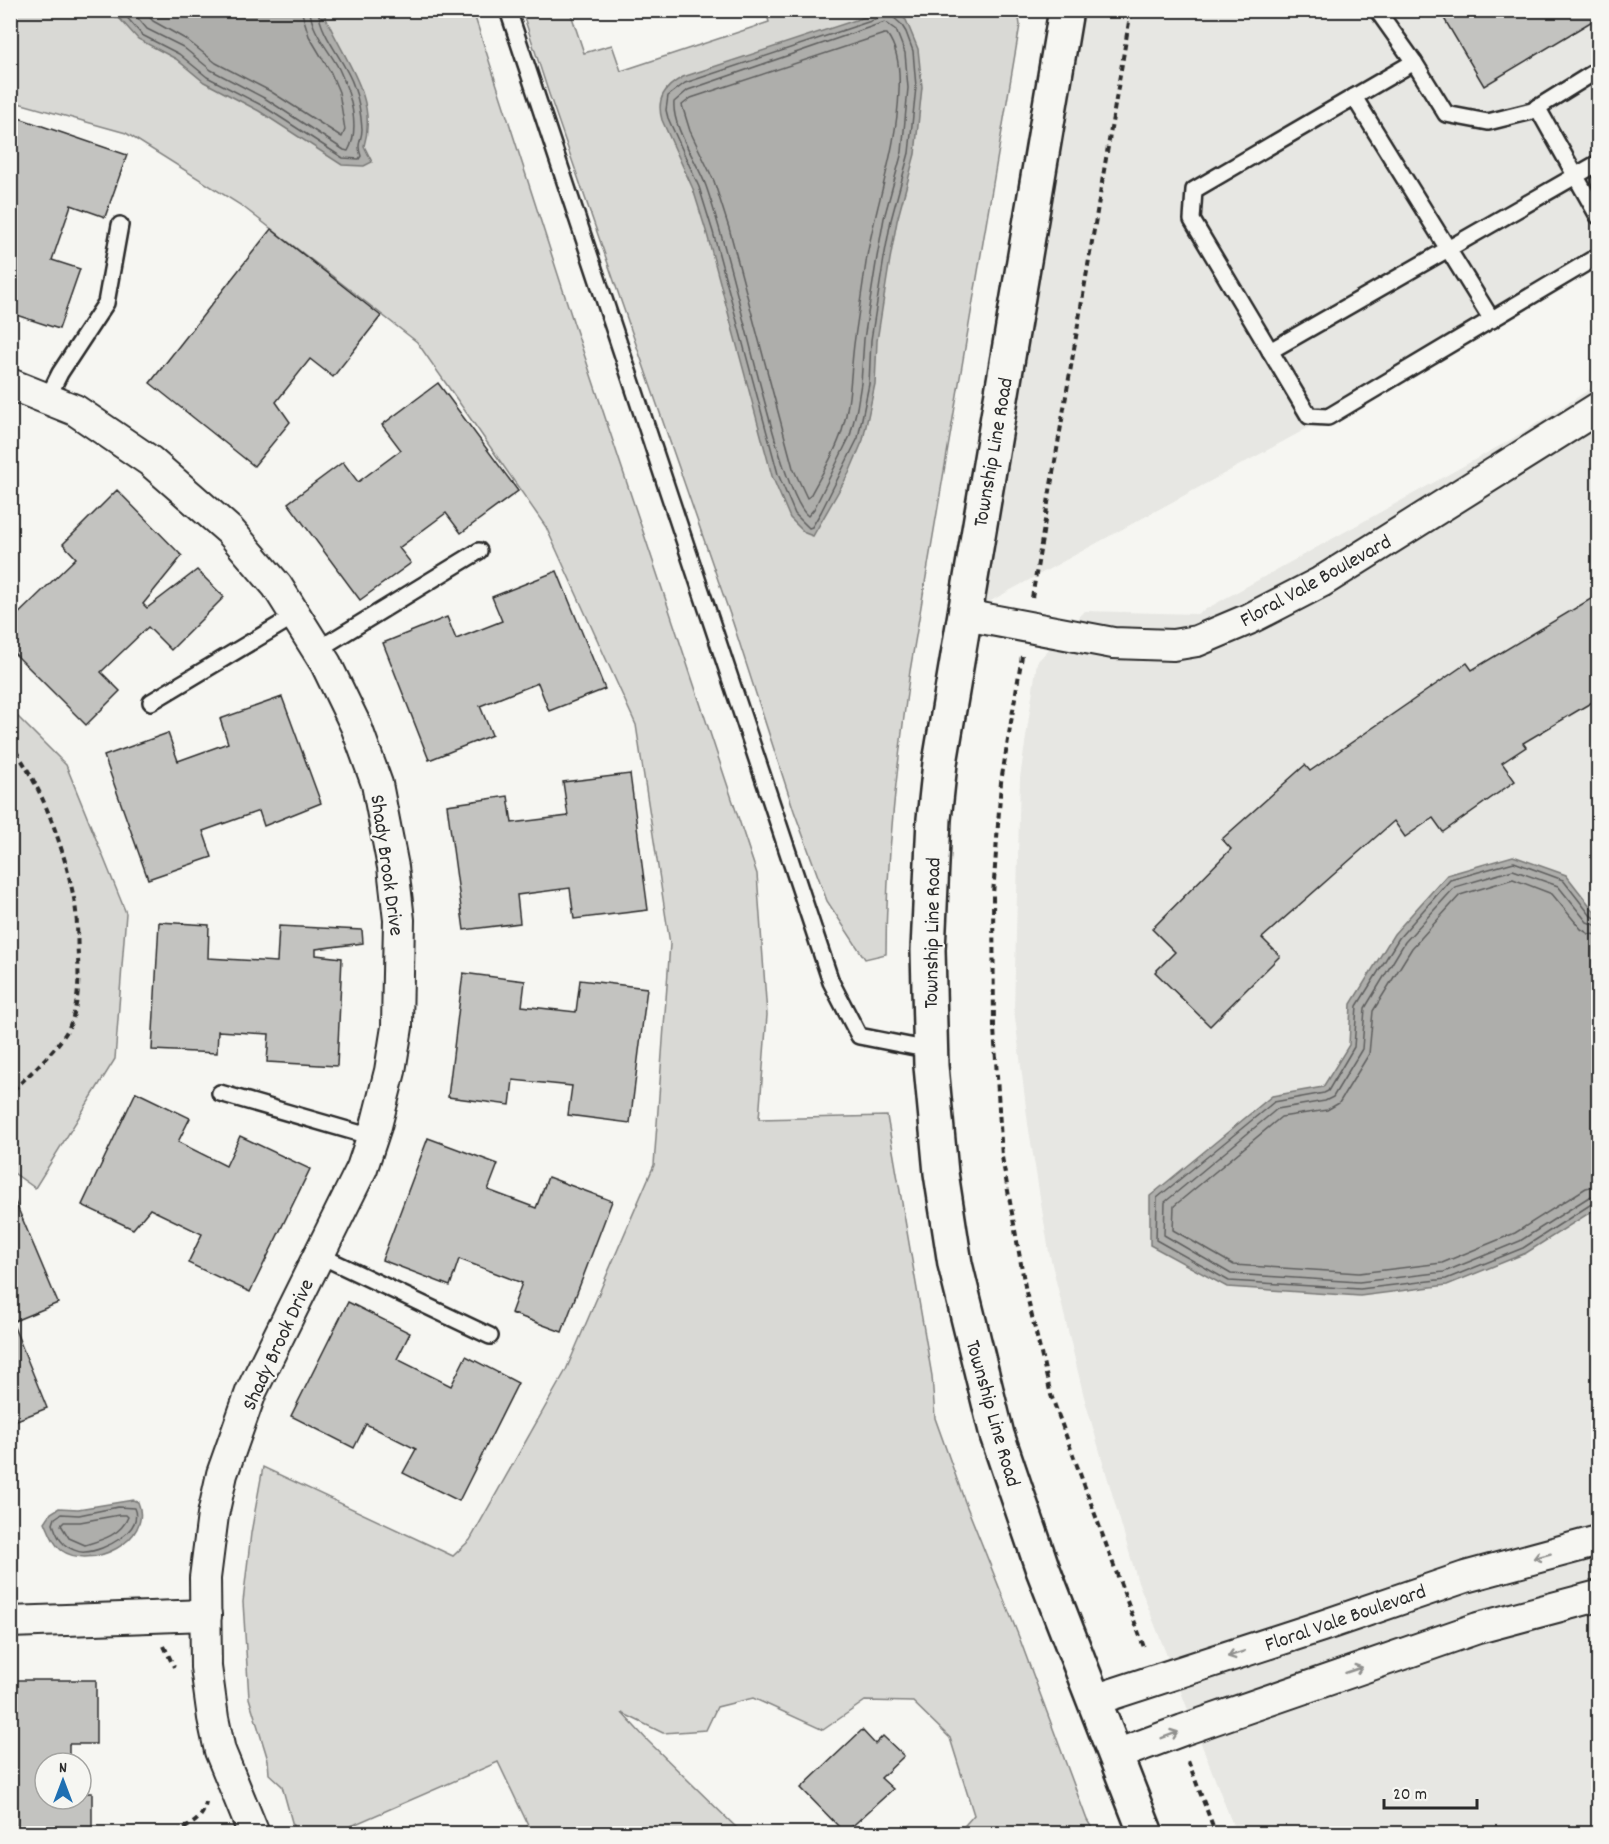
<svg xmlns="http://www.w3.org/2000/svg" width="1609" height="1844" font-family="Dekko,sans-serif">
<style>
.built{fill:#e7e7e3}
.green{fill:#d9d9d5;stroke:#828280;stroke-width:1.5}
.water{fill:#aeaeab;stroke:#7a7a78;stroke-width:1.5}
.lines{fill:none;stroke-linecap:round;stroke-linejoin:round}
.shore{stroke:#5f5f5e;stroke-width:1.5}
.building{fill:#c3c3c0;stroke:#2b2b2b;stroke-width:1.5}
.service-casing{stroke:#2b2b2b;stroke-width:20}
.minor-casing{stroke:#2b2b2b;stroke-width:34}
.tertiary-casing{stroke:#2b2b2b;stroke-width:38}
.path{stroke:#2b2b2b;stroke-width:4;stroke-dasharray:6 4.5;stroke-linecap:butt}
.service{stroke:#f6f6f2;stroke-width:15}
.minor{stroke:#f6f6f2;stroke-width:30}
.tertiary{stroke:#f6f6f2;stroke-width:33}
.oneway{stroke:#90908e}
.labels{text-anchor:middle;stroke-width:4.5;stroke-linejoin:round;paint-order:stroke}
.street-label{font-size:21px;fill:#2b2b2b;stroke:#f6f6f2}
</style>
<rect width="100%" height="100%" fill="#f6f6f2"/>
<filter id="ink" filterUnits="userSpaceOnUse"><feTurbulence type="fractalNoise" baseFrequency=".0167" numOctaves="2"/><feDisplacementMap in="SourceGraphic" scale="12" xChannelSelector="R" yChannelSelector="G"/><feConvolveMatrix kernelMatrix="1 2 1 2 8 2 1 2 1" color-interpolation-filters="sRGB"/></filter>
<g filter="url(#ink)">
<g class="built">
<path d="M1066 11H1598V255L1328 417 965 615Z"/>
<path d="M1598 384V1833H1236L1137 1579 1084 1397 1049 1252 1028 1124 1014 1009 1020 778 1037 662 1085 611 1197 614 1512 439Z"/>
</g>
<g class="green">
<path d="M804 10 1018 11 1020 25 910 671C897 766 886 859 886 954L865 959 827 901 794 811 733 623 549 94 522 11H570L584 53 612 45 621 71 769 22 766 11H782L784 17Z"/>
<path d="M10 11H473L573 321 757 874 767 1015 759 1119 887 1116 932 1376 935 1418 965 1502 1019 1637 1087 1820 1095 1833H958L974 1815 950 1738 913 1702 865 1701 823 1730 753 1698 717 1707 706 1730 663 1733 622 1713 648 1741 742 1833H532L498 1762 335 1833H295L282 1786 269 1774 268 1760 249 1698 243 1602 251 1533 263 1467 453 1556 470 1540 566 1370 654 1165 670 944 636 725 546 527 417 342 242 206 126 133 11 101Z"/>
<path d="M11 710 66 765 126 913 115 1059 35 1188 11 1171Z"/>
</g>
<g class="water">
<path d="M105 11H323C340 55 379 95 364 146L372 162 364 166 342 165 259 111 204 82 176 59 138 39 120 19Z"/>
<path d="M883 11 897 13 906 20 918 49 922 87 915 154 897 221 890 259 877 341 875 384 863 440 849 473 813 536 805 533 790 518 772 476 707 234 693 189 662 120C656 99 664 87 683 77Z"/>
<path d="M1513 856 1566 875 1598 916V1205L1594 1210 1526 1253 1447 1285 1360 1296 1227 1287 1150 1245V1196L1272 1096 1323 1087 1349 1045 1351 1004 1394 934 1447 875Z"/>
<path d="M133 1500 138 1502C154 1541 90 1571 61 1550 53 1544 49 1531 45 1522L51 1513 59 1508 78 1509Z"/>
</g>
<g class="lines">
<g class="shore">
<path d="M118 10 125 15 142 35 179 54 207 77 263 106 343 158 359 159 361 156C356 143 362 141 362 129 361 115 359 100 354 87 346 61 321 38 318 10"/>
<path d="M131 10 147 29 183 47 211 70 266 99 344 150 348 151C361 128 350 92 339 69 330 51 311 32 310 10"/>
<path d="M143 10 153 21 187 40 216 63 270 91 342 137 345 130 339 92 331 73 309 36 301 10"/>
<path d="M881 10 880 16 877 19 685 83 668 96 666 110 668 118 699 187 713 232 778 474 795 514 809 528 812 527 821 512 858 438 869 384 871 340 884 258 891 220 909 153 916 87 913 51 906 32 901 24 892 16 891 10"/>
<path d="M885 22 896 30 905 53 908 88 902 152 884 218 877 257 864 339 861 383 857 408 850 436 814 509 808 516C785 499 753 353 743 318 732 274 721 229 706 186 697 161 672 128 674 102L688 90Z"/>
<path d="M884 34H887C898 49 900 73 899 91 897 147 877 201 867 256 863 283 859 310 855 337 850 370 852 398 842 431 835 454 821 475 810 496L807 498 793 468 729 228 714 181 690 131 682 105 691 98Z"/>
<path d="M1598 919 1591 916 1563 880 1514 862 1450 880 1399 938 1357 1006 1354 1047 1328 1091 1324 1093 1274 1102 1157 1198 1156 1240 1229 1281 1360 1289 1446 1279 1523 1248 1593 1203 1598 1202"/>
<path d="M1598 926 1587 922 1558 886 1513 870 1455 887 1405 942 1365 1008 1362 1049 1333 1097 1325 1101 1277 1109 1165 1202 1164 1235 1231 1274 1359 1282 1444 1272 1520 1241 1589 1197 1598 1194"/>
<path d="M1598 935 1589 934 1581 929 1552 894 1513 879 1460 895 1412 948 1373 1011 1369 1054 1339 1103 1327 1110 1281 1117 1174 1206 1173 1230 1234 1265 1359 1273 1442 1263 1515 1233 1586 1188 1598 1185"/>
<path d="M118 1507 134 1508C144 1531 104 1551 85 1552 79 1553 68 1548 64 1544 58 1539 55 1530 53 1524L55 1518 61 1514 79 1515Z"/>
<path d="M119 1515H126L128 1517C121 1535 102 1540 85 1545L69 1538 61 1525 64 1522H80Z"/>
</g>
</g>
<g class="building">
<path d="M1439 10H1599V17L1484 86Z"/>
<path d="M10 115 127 155 105 217 71 205 52 260 80 269 59 329 10 313Z"/>
<path d="M271 229 381 316 333 377 310 359 276 402 290 422 254 466 150 383Z"/>
<path d="M438 383 518 491 461 533 446 513 399 548 411 563 360 600 288 503 343 462 358 482 401 450 382 425Z"/>
<path d="M117 490 182 556 143 604 147 608 197 570 224 597 171 650 148 627 101 672 120 691 86 725 10 649V622L76 558 63 544Z"/>
<path d="M557 571 605 689 549 711 538 683 480 706 492 735 429 760 383 643 447 617 456 639 502 621 492 597Z"/>
<path d="M1599 594V698L1523 743 1526 747 1502 763 1515 781 1443 832 1433 818 1405 837 1394 821 1262 938 1280 956 1210 1026 1155 972 1175 952 1152 929 1231 849 1222 839 1305 765 1310 771 1467 663 1472 670Z"/>
<path d="M282 697 321 803 264 826 259 811 203 831 212 857 148 879 104 756 168 733 178 761 228 743 220 719Z"/>
<path d="M630 774 648 910 574 919 570 888 517 895 520 923 464 930 447 805 508 796 512 823 568 816 563 782Z"/>
<path d="M159 922 209 925 208 958 277 962 279 926 362 930 363 943 316 949V955L342 958 337 1066 267 1062 269 1034 218 1031 217 1053 152 1050Z"/>
<path d="M463 973 525 981 522 1006 576 1012 580 980 647 988 630 1123 568 1115 572 1086 513 1080 510 1105 448 1097Z"/>
<path d="M136 1092 190 1118 178 1142 226 1166 240 1136 310 1169 250 1292 188 1263 202 1234 150 1209 133 1229 82 1205Z"/>
<path d="M428 1138 498 1164 488 1190 536 1208 548 1177 612 1201 562 1332 511 1313 522 1283 459 1259 450 1286 382 1260Z"/>
<path d="M11 1192 58 1303 12 1322 47 1408 17 1420 10 1404Z"/>
<path d="M348 1302 410 1333 397 1359 451 1386 466 1356 518 1383 459 1501 403 1473 416 1449 366 1424 354 1448 291 1416Z"/>
<path d="M10 1680H96V1744H69V1763H45V1799H81V1793H92V1833H10Z"/>
<path d="M862 1730 875 1744 883 1736 904 1756 881 1778 893 1789 845 1833 801 1788Z"/>
</g>
<g class="lines">
<g class="service-casing">
<g id="service">
<path d="M508 10 831 982 859 1036 930 1050"/>
<path d="M1377 10 1414 62 1194 190 1192 220 1309 416 1328 417 1598 256"/>
<path d="M1414 62 1446 114 1488 122 1532 111 1598 70"/>
<path d="M1354 97 1492 320"/>
<path d="M1537 107 1598 216"/>
<path d="M1270 351 1598 163"/>
<path d="M47 399 60 373 106 303 120 225"/>
<path d="M317 650 479 551"/>
<path d="M151 702 296 615"/>
<path d="M220 1093 372 1137"/>
<path d="M319 1255 490 1336"/>
</g>
</g>
<g class="minor-casing">
<g id="minor">
<path d="M10 384 75 410 150 461 230 531 277 586 326 664 356 726 377 784 393 867 399 920 397 1027 390 1071 376 1126 362 1168 251 1392 222 1474 213 1515 205 1578 206 1667 213 1718 220 1751 254 1834"/>
<path d="M965 615 1113 643 1173 645 1197 641 1249 619 1321 582 1598 408"/>
<path d="M10 1622 206 1615"/>
<path d="M1094 1700 1322 1626 1465 1577 1598 1541"/>
<path d="M1116 1755 1183 1730 1478 1628 1598 1596"/>
</g>
</g>
<g class="tertiary-casing">
<path id="tertiary" d="M1066 10 940 763 934 819 928 950 931 1066 941 1173 955 1264 997 1435 1042 1567 1146 1834"/>
</g>
<g class="path">
<path d="M1032 598 1131 10"/>
<path d="M1022 656 1001 782 993 895 994 1028 1002 1157 1026 1292 1051 1395 1145 1650"/>
<path d="M10 743C42 786 62 842 73 894 78 914 77 937 78 957 79 979 79 1004 70 1025 62 1045 27 1077 10 1093"/>
<path d="M164 1646 174 1667"/>
<path d="M1188 1761 1216 1834"/>
<path d="M175 1834C190 1824 203 1821 206 1802"/>
</g>
<use href="#service" class="service"/>
<use href="#minor" class="minor"/>
<use href="#tertiary" class="tertiary"/>
</g>
<defs><path id="oneway-shaft" d="M-6 0H5M1.5-3L5.5 0L1.5 3" fill="none" stroke-width="1.6" stroke-linecap="round" stroke-linejoin="round" transform="scale(1.5)"/></defs>
<g class="oneway">
<use href="#oneway-shaft" transform="translate(1542 1556) rotate(165)"/>
<use href="#oneway-shaft" transform="translate(1236 1654) rotate(162)"/>
<use href="#oneway-shaft" transform="translate(1354 1670) rotate(-19)"/>
<use href="#oneway-shaft" transform="translate(1170 1735) rotate(-21)"/>
</g>
</g>
<g class="labels">
<g class="street-label">
<text transform="translate(992 452) rotate(-80)" y="7">Township Line Road</text>
<text transform="translate(1315 580) rotate(-29)" y="7">Floral Vale Boulevard</text>
<text transform="translate(388 865) rotate(82)" y="7">Shady Brook Drive</text>
<text transform="translate(931 933) rotate(-89)" y="7">Township Line Road</text>
<text transform="translate(277 1344) rotate(-65)" y="7">Shady Brook Drive</text>
<text transform="translate(994 1413) rotate(74)" y="7">Township Line Road</text>
<text transform="translate(1345 1617) rotate(-19)" y="7">Floral Vale Boulevard</text>
</g>
</g>
<rect width="1609" height="1844" fill="none" stroke="#f6f6f2" stroke-width="36"/>
<rect x="18" y="18" width="1573" height="1808" fill="none" stroke="#2b2b2b" stroke-width="2" filter="url(#ink)"/>
<g transform="translate(63 1781)"><circle r="28" fill="#f6f6f2" stroke="#a5a5a2" stroke-width="1.5"/>
<path d="M0-4.5L10 22L0 15L-10 22Z" fill="#1f6fb2"/>
<text y="-9" font-size="16" font-weight="bold" text-anchor="middle" fill="#2b2b2b">N</text>
</g>
<path d="M1384 1799v9h93v-9" fill="none" stroke="#2b2b2b" stroke-width="3"/>
<text x="1393" y="1799" font-size="18" fill="#2b2b2b" stroke="#f6f6f2" stroke-width="4.5" paint-order="stroke">20 m</text>
</svg>
